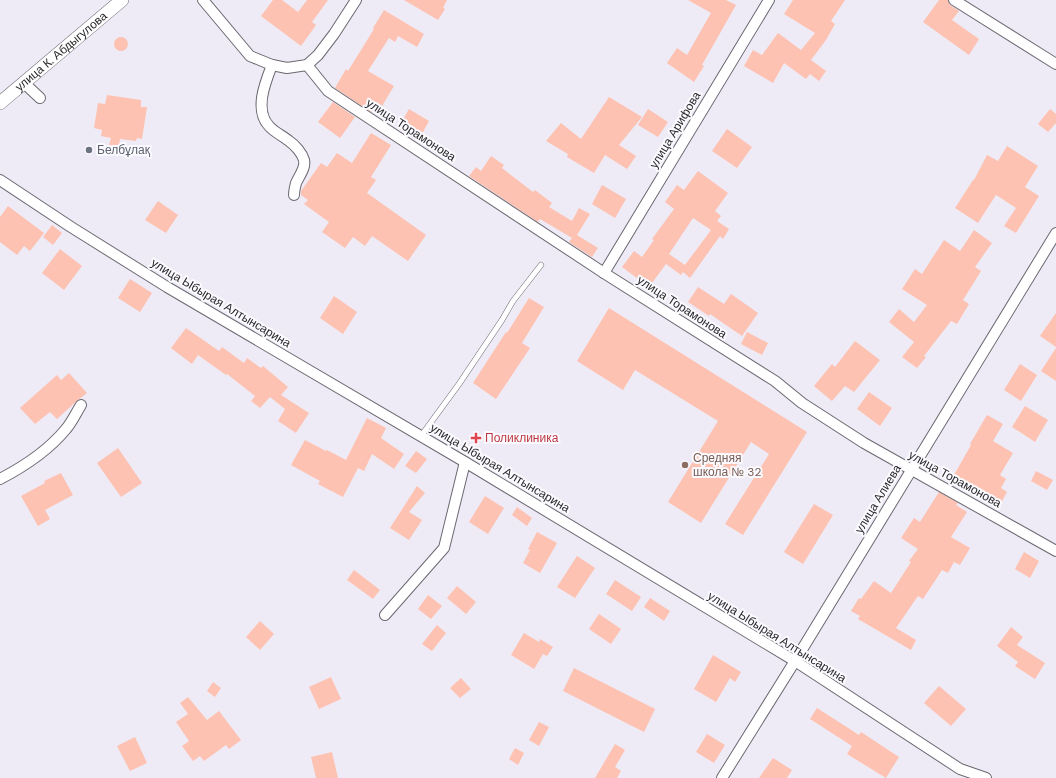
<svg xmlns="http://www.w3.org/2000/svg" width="1056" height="778" font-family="'DM Sans',sans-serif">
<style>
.building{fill:#fdc2b1;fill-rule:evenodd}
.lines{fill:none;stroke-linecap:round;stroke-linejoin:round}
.service-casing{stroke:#6b6871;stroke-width:6}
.minor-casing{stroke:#6b6871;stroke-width:12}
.tertiary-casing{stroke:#6b6871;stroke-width:14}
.service{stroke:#fff;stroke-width:5}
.minor{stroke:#fff;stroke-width:10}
.tertiary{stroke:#fff;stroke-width:13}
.worship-dot{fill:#6b7280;stroke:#fbfafe;stroke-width:1.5}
.health-dot{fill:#e0444e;stroke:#fbfafe;stroke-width:1.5}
.education-dot{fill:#8d6e63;stroke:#fbfafe;stroke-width:1.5}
.labels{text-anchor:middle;stroke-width:4;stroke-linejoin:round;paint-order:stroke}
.street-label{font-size:12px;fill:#28272a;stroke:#fbfafe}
.worship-label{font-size:12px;fill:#5b616d;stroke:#fbfafe;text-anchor:start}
.health-label{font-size:12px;fill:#be3a42;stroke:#fbfafe;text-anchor:start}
.education-label{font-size:12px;fill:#785e54;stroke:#fbfafe;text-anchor:start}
</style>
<rect width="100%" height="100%" fill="#efebf6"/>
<g class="building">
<path d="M273 0H282L298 12 307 0H328L312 22 316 25 301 46 261 16Z"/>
<path d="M404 0H447L443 8 445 9 438 20Z"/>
<path d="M688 0H726L736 5 702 65 704 66 694 82 667 63 677 48 687 55 711 13Z"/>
<path d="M793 0H845L831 21 835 24 826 40 811 60 826 71 819 81 810 74 806 79 784 63 773 83 744 66 753 50 762 55 778 33 801 50 815 33 784 14Z"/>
<path d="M939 0H948L950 5 959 11 952 20 979 39 969 55 923 22Z"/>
<path d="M384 10 424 34 417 47 398 36 395 42 389 38 368 71 394 86 382 106 377 102 371 112 335 88 346 69 348 71 374 29 373 28Z"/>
<circle cx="121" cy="44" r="7"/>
<path d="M107 95 141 100V107H147L142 139 137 138 136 141 120 139 119 146 109 145 111 138 101 136 102 130 94 128 98 103 105 104Z"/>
<path d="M609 97 642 117 619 145 636 156 627 169 605 155 594 173 567 157 568 154 546 141 561 123 581 139Z"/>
<path d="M333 102 355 117 340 138 318 122Z"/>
<path d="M409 109 429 121 418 141 398 128Z"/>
<path d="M648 109 668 122 658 137 638 125Z"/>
<path d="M1050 109 1056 114V123L1048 132 1038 124Z"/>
<path d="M727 129 752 147 737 168 712 151Z"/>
<path d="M371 133 391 145 371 177 376 180 367 193 426 235 408 261 372 236 365 246 353 237 345 248 322 232 329 222 304 204 308 200 301 195V191L321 163 327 167 337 153 352 163Z"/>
<path d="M1007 146 1038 166 1025 187 1039 196 1016 233 1004 226 1016 208 996 195 978 223 955 208 973 180H974L987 155 998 161Z"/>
<path d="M491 156 504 165 502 168 533 192 535 190 552 203 549 207 572 221 579 208 590 214 577 235 598 248 592 257 569 242 572 238 540 219 538 222 469 176 476 167 481 171Z"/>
<path d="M698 171 728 193 715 211 721 216 717 221 729 229 723 239 720 236 690 278 683 272 681 275 666 264 649 287 622 267 634 251 642 257 654 240 652 239 674 209 665 202 677 185 684 190ZM693 218 711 230 685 265 669 254Z"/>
<path d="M602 185 626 199 615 218 592 204Z"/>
<path d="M158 201 178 215 166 233 145 220Z"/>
<path d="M8 206 44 233 30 251 24 246 17 255 0 242V217Z"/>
<path d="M52 225 62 233 53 245 43 237Z"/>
<path d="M974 230 992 243 975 267 981 271 963 300 969 304 957 324 951 321 924 356 926 357 917 368 902 357 914 342 889 322 899 309 914 322 927 305 902 289 915 269 922 274 944 240 960 251Z"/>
<path d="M60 249 82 266 64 290 42 273Z"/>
<path d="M130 279 152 293 140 312 118 298Z"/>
<path d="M698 287 724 304 731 294 758 313 742 336 710 314 709 316 688 302Z"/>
<path d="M334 296 357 312 343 334 320 318Z"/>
<path d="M529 298 544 307 522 343 530 348 496 399 473 383 506 332 507 333Z"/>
<path d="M609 308 807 432 743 535 725 524 769 454 751 442 701 523 668 502 718 421 635 370 623 390 577 361Z"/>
<path d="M1056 313V347L1040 336Z"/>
<path d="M186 328 219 351 222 347 244 363 247 358 261 368 263 366 288 387 281 395 309 413 296 433 278 421 285 409 270 397 260 408 251 401 255 396 227 374 226 375 198 355 192 364 171 348Z"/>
<path d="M747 332 768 343 762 355 741 344Z"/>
<path d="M855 341 880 360 854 392 845 386 832 401 814 386 832 364 835 367Z"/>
<path d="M1056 348V381L1041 371Z"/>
<path d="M1020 364 1037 375 1021 401 1004 390Z"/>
<path d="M69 373 87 393 78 400 57 419 50 412 35 424 20 408 57 375 61 380Z"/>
<path d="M869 392 892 408 880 426 857 409Z"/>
<path d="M1025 406 1048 420 1035 442 1012 427Z"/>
<path d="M987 415 1003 424 993 441 1013 453 1000 475 1006 479 1001 488 1007 492 1001 503 954 475 971 445 970 444Z"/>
<path d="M367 418 386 428 381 438 404 454 394 469 372 454 364 471 358 468 343 497 318 484 320 481 291 465 305 440 326 451 327 450 346 460Z"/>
<path d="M118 448 142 483 121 497 97 463Z"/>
<path d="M416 451 427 459 416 473 405 466Z"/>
<path d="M1036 471 1053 480 1047 490 1031 481Z"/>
<path d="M61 473 73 495 45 510 50 519 38 526 21 496 45 483 44 481Z"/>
<path d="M417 486 425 493 409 512 422 520 409 540 390 528Z"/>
<path d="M939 492 958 503 956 505 967 512 951 537 970 548 960 565 954 562 948 573 942 570 923 599 918 596 896 628 916 640 911 650 858 619 860 616 851 611 859 598 861 599 874 581 891 593 911 562 909 561 918 549 901 538 914 518 920 522Z"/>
<path d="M485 496 504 508 488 534 469 522Z"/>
<path d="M814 504 833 515 803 564 784 552Z"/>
<path d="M517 507 532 518 527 526 512 515Z"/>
<path d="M537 532 557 543 540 573 523 563 530 550 528 549Z"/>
<path d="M1024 552 1039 561 1030 578 1015 569Z"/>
<path d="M577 556 595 568 575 598 557 587Z"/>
<path d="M354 570 380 590 373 599 347 580Z"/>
<path d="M615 580 641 597 632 611 606 594Z"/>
<path d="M457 586 476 602 466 614 447 598Z"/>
<path d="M428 595 442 606 431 619 418 609Z"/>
<path d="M650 598 670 611 664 621 644 607Z"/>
<path d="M599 614 621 629 611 644 589 629Z"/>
<path d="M260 621 274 634 260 650 246 637Z"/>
<path d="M437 625 446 633 432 651 422 644Z"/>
<path d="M1011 627 1023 637 1017 645 1045 663 1035 679 1015 666 1018 662 997 646Z"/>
<path d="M524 633 539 642 540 639 553 647 547 656 543 654 534 669 511 655Z"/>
<path d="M713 655 741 672 735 682 730 678 716 702 694 689Z"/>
<path d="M574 668 655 709 644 732 563 691Z"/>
<path d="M331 677 341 699 319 709 309 687Z"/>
<path d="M461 678 471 689 460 698 450 688Z"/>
<path d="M213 682 221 688 215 697 207 691Z"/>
<path d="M939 686 966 709 951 726 924 703Z"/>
<path d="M188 697 207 720 219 711 241 740 229 749 226 745 204 761 200 756 193 761 182 746 189 741 176 722 188 714 180 703Z"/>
<path d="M817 708 859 735 861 732 899 757 886 778 847 754 852 746 810 719Z"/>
<path d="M539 722 549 727 539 746 529 740Z"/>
<path d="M707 734 725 745 714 763 696 752Z"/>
<path d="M135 737 147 763 130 771 117 746Z"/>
<path d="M615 744 625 750 615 767 621 771 617 778H595Z"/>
<path d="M515 748 524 753 518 765 509 759Z"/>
<path d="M332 752 338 778H316L311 757Z"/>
<path d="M773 758 792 770 787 778H759Z"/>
</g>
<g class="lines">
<g class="service-casing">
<path id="service" d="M421 436 459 384 502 320 513 301 541 265"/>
</g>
<g class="minor-casing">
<g id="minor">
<path d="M203 0 250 56 272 65 287 68 307 65 318 55 334 34 356 0"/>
<path d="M954 0 1056 64"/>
<path d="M272 65C265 83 254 110 269 126 274 132 283 136 289 141 295 145 302 153 304 160 306 168 299 176 296 183 295 187 294 191 294 195"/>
<path d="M307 65 328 91 604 273 775 381 802 403 864 443 1056 551"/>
<path d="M24 83 40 98"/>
<path d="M0 180 71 227 167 287 465 462 795 661 960 769 986 778"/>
<path d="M604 273 769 0"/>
<path d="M0 479C25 466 48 451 66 429 72 422 76 413 81 405"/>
<path d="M385 615 444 548 465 462"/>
<path d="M722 778 795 661 1056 233"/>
</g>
</g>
<g class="tertiary-casing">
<g id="tertiary">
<path id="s1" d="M0 103 122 0"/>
</g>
</g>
<use href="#service" class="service"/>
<use href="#minor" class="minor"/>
<use href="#tertiary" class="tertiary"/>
</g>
<circle class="worship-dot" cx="89" cy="150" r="4"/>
<path class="health-dot" d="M474 432h4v4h4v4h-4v4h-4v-4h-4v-4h4z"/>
<circle class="education-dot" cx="685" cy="465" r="4"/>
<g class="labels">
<g class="street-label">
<text dy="4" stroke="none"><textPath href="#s1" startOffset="80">улица К. Абдыгулова</textPath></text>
<text transform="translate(411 130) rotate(33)" y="4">улица Торамонова</text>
<text transform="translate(675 130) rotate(-59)" y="4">улица Арифова</text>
<text transform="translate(221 303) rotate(31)" y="4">улица Ыбырая Алтынсарина</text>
<text transform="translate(682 307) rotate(33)" y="4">улица Торамонова</text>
<text transform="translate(500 468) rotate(31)" y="4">улица Ыбырая Алтынсарина</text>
<text transform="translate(955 479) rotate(29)" y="4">улица Торамонова</text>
<text transform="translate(878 499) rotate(-59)" y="4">улица Алиева</text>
<text transform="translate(777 637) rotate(32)" y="4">улица Ыбырая Алтынсарина</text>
</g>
<g class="worship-label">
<text x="97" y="154">Белбұлақ</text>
</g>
<g class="health-label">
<text x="485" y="442">Поликлиника</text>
</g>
<g class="education-label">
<text x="693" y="462">Средняя<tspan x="693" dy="14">школа № 32</tspan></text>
</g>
</g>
</svg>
